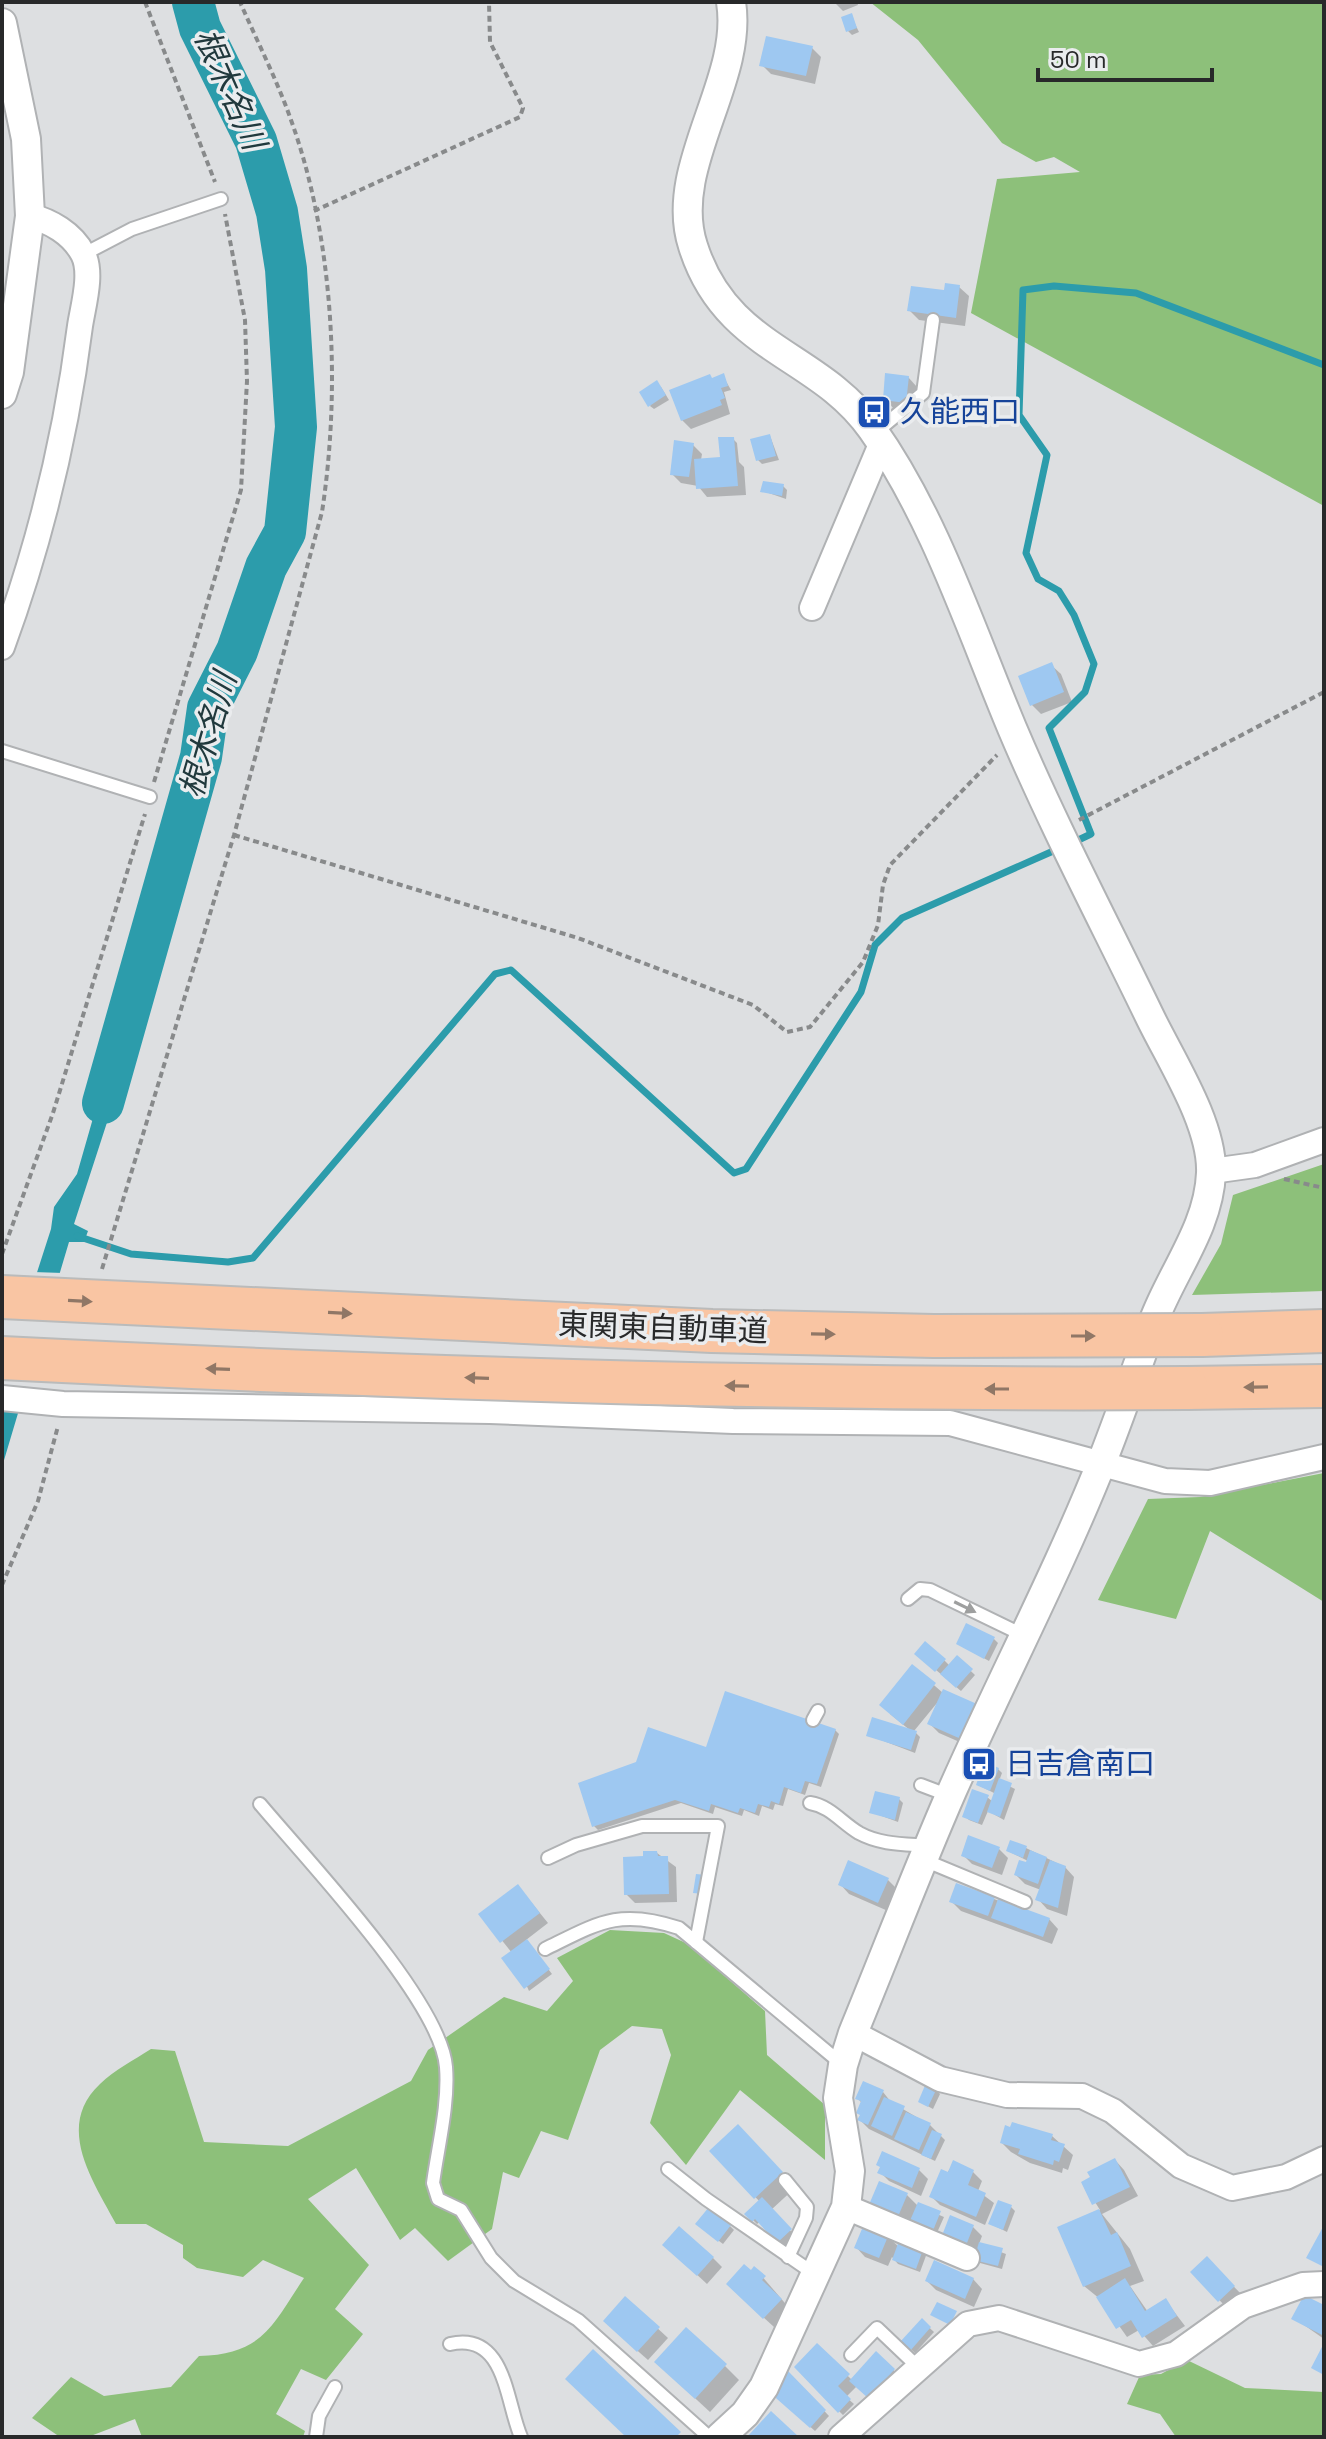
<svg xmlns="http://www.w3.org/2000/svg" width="1326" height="2439" font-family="'Space Grotesk','Noto Sans JP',sans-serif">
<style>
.green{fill:#8dc07a}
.water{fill:#2c9cab}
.pier{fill:#dddfe1}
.shadow{fill:#0003}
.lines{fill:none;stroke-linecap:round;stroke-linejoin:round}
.stream{stroke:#2c9cab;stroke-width:7}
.river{stroke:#2c9cab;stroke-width:42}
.building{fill:#9ec8f1}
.service-casing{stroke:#b0b2b4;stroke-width:16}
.minor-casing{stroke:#b0b2b4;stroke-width:28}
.tertiary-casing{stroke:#b0b2b4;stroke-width:32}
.motorway-casing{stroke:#babbbb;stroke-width:46}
.path{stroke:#888a8b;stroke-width:4;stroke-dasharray:6 4;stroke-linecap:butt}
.service{stroke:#fff;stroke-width:12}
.minor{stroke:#fff;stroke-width:24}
.tertiary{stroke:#fff;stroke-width:28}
.motorway{stroke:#f9c5a3;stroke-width:42}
.motorway-bridge-casing{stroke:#babbbb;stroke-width:46;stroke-linecap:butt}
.motorway-bridge{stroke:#f9c5a3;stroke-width:42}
.oneway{fill:#907766}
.oneway2{fill:#9e9f9f}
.labels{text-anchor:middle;stroke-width:7;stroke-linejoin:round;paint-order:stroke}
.transit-label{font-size:30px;fill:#164399;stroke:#eaecee;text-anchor:start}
.street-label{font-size:30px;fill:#28292a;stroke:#eaecee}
.water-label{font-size:32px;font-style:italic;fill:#21393d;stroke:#eaecee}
</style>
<rect width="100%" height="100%" fill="#dddfe1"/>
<g class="green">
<path d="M870 2H1324V506L971 313 997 179 1080 172 1054 157 1036 162 1002 143 918 40Z"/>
<path d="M1324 1164V1291L1192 1295 1221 1244 1233 1195Z"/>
<path d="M1324 1473V1602L1210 1531 1176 1619 1098 1600 1148 1499 1200 1497Z"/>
<path d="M610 1930 664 1933 688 1944 765 2011 767 2055 825 2105V2160L740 2090 686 2165 650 2123 671 2055 662 2029 632 2026 600 2050 568 2140 541 2131 519 2178 503 2172 492 2229 448 2261 415 2228 400 2240 356 2168 308 2199 369 2265 335 2309 363 2334 326 2380 301 2369 276 2414 305 2431 303 2437H142L135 2419 88 2437H60L32 2418 71 2377 104 2396 171 2387 199 2356C263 2354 272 2326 304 2278L263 2260 243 2277 197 2268 183 2258V2245L146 2224H116C94 2182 54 2127 100 2084 114 2070 134 2060 151 2049L175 2051 204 2142 288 2146 411 2081 428 2050 504 1997 547 2011 573 1981 557 1958Z"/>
<path d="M1187 2360 1245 2388 1324 2392V2437H1176L1160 2414 1127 2404 1140 2375 1161 2374Z"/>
</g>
<path class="water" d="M116 1038 125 1067 74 1224 88 1231 84 1242H69L2 1467V1381L51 1229 54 1207 77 1174Z"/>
<path class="pier" d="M33 1272 63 1273 29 1387 2 1386V1368Z"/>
<g class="shadow">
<path d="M834 2H857L858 5 843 11Z"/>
<path d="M851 16 859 32 852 35 848 31Z"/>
<path d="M812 48 821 57 815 84 771 74 762 65Z"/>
<path d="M959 287 969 296 965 326 919 320 909 310Z"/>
<path d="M723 376 731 390 724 392 730 414 691 429 682 420 713 380Z"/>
<path d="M908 377 917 387 915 411 894 409 885 399Z"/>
<path d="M661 387 669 400 654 409 650 406Z"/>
<path d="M770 436 779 460 762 464 758 460Z"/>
<path d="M733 439 737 443 739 462 744 467 746 495 707 497 698 486 681 483 672 474 693 445 702 454 701 460 724 459Z"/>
<path d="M783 486 787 490 786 499 763 491Z"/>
<path d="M1051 665 1061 674 1072 702 1041 714 1032 705Z"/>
<path d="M994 1639 998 1643 989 1661 958 1644Z"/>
<path d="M917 1654 944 1660 950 1666 957 1658 975 1675 961 1691Z"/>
<path d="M912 1666 943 1693 971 1747 939 1733 929 1723 937 1703 914 1731 920 1737 915 1753 868 1735 911 1731 890 1714Z"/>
<path d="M835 1730 839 1734 821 1787 809 1783 805 1795 788 1789 783 1806 775 1804 773 1810 762 1806 759 1816 744 1810 742 1816 715 1807 713 1814 681 1803 598 1830 594 1826 707 1750Z"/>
<path d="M998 1769 1002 1773 999 1781 1015 1789 1004 1820 988 1811 982 1825 969 1820 965 1816 987 1797 993 1802 996 1794 978 1785Z"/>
<path d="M899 1799 903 1803 898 1822 871 1812Z"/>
<path d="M1026 1848 1065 1867 1074 1877 1067 1916 1047 1909 1038 1899 1041 1890 1025 1884 1016 1875 1028 1861 1008 1851Z"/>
<path d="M999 1849 1008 1858 1002 1875 972 1864 963 1855Z"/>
<path d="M657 1853 676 1867 677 1902 635 1903 626 1894 645 1858Z"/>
<path d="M888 1880 897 1889 888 1911 849 1894 840 1884Z"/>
<path d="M518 1886 548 1923 526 1940 552 1974 529 1991 512 1953 481 1914Z"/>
<path d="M994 1899 1049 1919 1058 1929 1052 1944 961 1911 952 1902Z"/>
<path d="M936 2090 940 2094 933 2109 920 2102Z"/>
<path d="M883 2092 891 2102 930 2125 945 2140 935 2161 869 2129 860 2120 862 2103 857 2098Z"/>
<path d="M1012 2129 1052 2136 1073 2155 1068 2170 1063 2168 1062 2173 1030 2163 1011 2152 1002 2143Z"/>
<path d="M752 2141 796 2187 771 2210 799 2240 788 2250 761 2221 757 2224 747 2214 760 2202 712 2151Z"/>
<path d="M883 2154 919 2170 928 2179 921 2196 889 2181 880 2172Z"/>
<path d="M1115 2160 1124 2170 1138 2196 1102 2214 1130 2249 1144 2281 1130 2286 1148 2312 1166 2301 1185 2326 1153 2346 1139 2330 1127 2337 1100 2299 1084 2286 1059 2228 1100 2210 1083 2183Z"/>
<path d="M954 2163 973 2172 982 2181 978 2191 994 2203 985 2225 940 2205 931 2196Z"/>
<path d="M907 2195 918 2206 944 2217 936 2235 909 2220 906 2227 880 2215Z"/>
<path d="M1011 2207 1015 2211 1007 2232 991 2224Z"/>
<path d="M730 2226 734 2230 723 2244 702 2228Z"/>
<path d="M973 2227 982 2236 979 2244 1006 2254 1002 2269 980 2263 952 2247Z"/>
<path d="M887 2236 899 2247 927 2253 920 2272 898 2264 892 2257 888 2266 865 2257 856 2247Z"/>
<path d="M665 2245 713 2258 722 2267 707 2284Z"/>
<path d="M1207 2259 1243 2296 1228 2309 1193 2273Z"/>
<path d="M755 2268 790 2309 774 2327 737 2293Z"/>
<path d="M973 2279 982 2289 974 2307 936 2290 927 2281Z"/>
<path d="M626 2299 668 2338 648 2360 614 2330Z"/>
<path d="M1324 2308V2339L1294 2318Z"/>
<path d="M922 2321 934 2332 915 2353 903 2342Z"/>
<path d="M817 2346 852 2380 876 2354 903 2379 878 2406 857 2386 846 2397 854 2404 843 2415 828 2400Z"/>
<path d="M725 2366 739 2380 710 2412 671 2376Z"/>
<path d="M789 2373 829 2416 815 2431 781 2401Z"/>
</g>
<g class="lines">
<g class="stream">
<path d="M1072 843 1091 834 1049 728 1085 692 1094 664 1074 615 1059 591 1038 579 1026 553 1047 455 1019 415 1023 290 1054 286 1136 293 1324 365"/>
<path d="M77 1236 131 1254 228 1262 253 1258 495 974 511 970 734 1173 746 1169 861 992 875 945 902 918 1060 848"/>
</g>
<path class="river" d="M103 1103 201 757 208 708 237 651 266 567 285 532 296 427 286 269 277 212 256 141 200 28 193 2"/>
</g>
<g class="building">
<path d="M852 13 857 28 846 32 841 17Z"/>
<path d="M766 36 813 46 806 76 759 66Z"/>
<path d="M945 283 960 285 956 318 907 311 911 286 944 290Z"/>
<path d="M724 373 728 386 721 388 725 398 720 400 722 405 681 421 669 390 710 374 712 378Z"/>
<path d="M885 373 909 376 906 403 883 400Z"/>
<path d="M657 380 666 395 648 407 639 392Z"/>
<path d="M770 434 776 456 756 461 750 439Z"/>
<path d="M718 437H734L738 486 696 489 694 459 720 457Z"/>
<path d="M674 440 694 443 689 477 670 475Z"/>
<path d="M763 481 784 484 782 496 760 492Z"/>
<path d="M1052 662 1064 692 1030 706 1018 676Z"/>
<path d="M966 1623 995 1637 984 1659 956 1644Z"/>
<path d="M925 1641 946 1659 935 1672 914 1654Z"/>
<path d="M957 1655 973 1669 956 1688 940 1674Z"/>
<path d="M912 1664 936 1683 903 1725 879 1705Z"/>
<path d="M943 1689 977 1704 961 1739 927 1724Z"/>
<path d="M725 1691 836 1729 817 1784 805 1781 801 1793 784 1787 779 1804 771 1801 769 1807 758 1804 755 1813 740 1808 738 1813 711 1804 709 1811 675 1800 592 1827 578 1783 636 1762 648 1727 706 1747Z"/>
<path d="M872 1717 917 1731 911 1750 866 1736Z"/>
<path d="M984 1762 999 1768 990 1791 976 1785Z"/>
<path d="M999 1778 1012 1783 1000 1817 987 1812Z"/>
<path d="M972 1789 989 1795 978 1823 962 1817Z"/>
<path d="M875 1791 900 1797 895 1820 869 1813Z"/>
<path d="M968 1835 1000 1847 992 1868 961 1856Z"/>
<path d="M1010 1840 1027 1846 1023 1858 1006 1851Z"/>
<path d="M1030 1850 1047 1857 1038 1884 1014 1875 1019 1860 1026 1862Z"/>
<path d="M643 1851H657L658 1856H668L669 1894 624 1895 623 1857 643 1856Z"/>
<path d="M848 1860 889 1878 878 1903 838 1885Z"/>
<path d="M1050 1860 1066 1866 1058 1908 1035 1900Z"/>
<path d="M696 1874 706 1875 703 1894 693 1893Z"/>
<path d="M956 1883 995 1897 988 1916 949 1902Z"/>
<path d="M518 1884 540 1913 500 1943 478 1914Z"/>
<path d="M998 1899 1050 1918 1043 1937 991 1918Z"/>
<path d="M527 1939 550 1969 524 1989 501 1958Z"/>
<path d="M863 2081 884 2090 868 2125 857 2120 860 2115 856 2113 861 2101 855 2099Z"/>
<path d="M926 2083 937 2088 928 2107 918 2102Z"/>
<path d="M884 2097 905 2106 892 2136 871 2126Z"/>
<path d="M906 2112 931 2123 919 2150 894 2139Z"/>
<path d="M1012 2122 1053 2134 1051 2140 1065 2144 1059 2162 1054 2160 1053 2165 1018 2154 1020 2149 1000 2143 1005 2125 1010 2127Z"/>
<path d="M738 2124 783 2172 754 2199 709 2151Z"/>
<path d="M932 2130 942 2134 931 2159 921 2155Z"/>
<path d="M882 2151 920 2168 912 2188 877 2173 880 2167 876 2165Z"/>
<path d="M1115 2158 1130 2187 1092 2205 1081 2182 1090 2177 1087 2172Z"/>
<path d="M953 2160 974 2170 968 2185 986 2193 976 2217 929 2197 941 2169 948 2172Z"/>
<path d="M879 2181 908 2193 897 2219 868 2207Z"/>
<path d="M762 2197 792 2229 777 2243 755 2219 752 2222 744 2214Z"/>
<path d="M998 2200 1012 2205 1003 2230 988 2224Z"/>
<path d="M918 2202 941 2211 932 2233 909 2223Z"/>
<path d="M709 2207 731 2225 718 2242 695 2224Z"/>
<path d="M1099 2209 1111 2235 1117 2232 1131 2266 1083 2287 1057 2227Z"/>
<path d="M950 2215 974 2225 965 2248 941 2238Z"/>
<path d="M864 2224 889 2234 879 2258 854 2248Z"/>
<path d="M1324 2225V2267L1306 2258Z"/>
<path d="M679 2226 714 2257 697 2276 662 2245Z"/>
<path d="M900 2238 924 2247 916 2269 892 2260Z"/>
<path d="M979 2242 1003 2248 998 2266 974 2260Z"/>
<path d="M1207 2256 1235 2286 1218 2302 1190 2272Z"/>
<path d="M934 2260 974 2278 965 2299 925 2281Z"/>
<path d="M744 2264 751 2270 754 2266 766 2276 762 2280 782 2299 763 2319 726 2284Z"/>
<path d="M1125 2278 1145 2311 1166 2298 1177 2316 1142 2338 1131 2320 1116 2329 1096 2297Z"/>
<path d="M1304 2295 1324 2305V2336L1291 2319Z"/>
<path d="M625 2296 660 2327 637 2352 603 2321Z"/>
<path d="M937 2302 957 2311 950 2325 930 2315Z"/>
<path d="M922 2318 931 2327 910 2351 900 2342Z"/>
<path d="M686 2327 727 2364 695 2399 654 2362Z"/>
<path d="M817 2343 850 2374 838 2386 851 2399 838 2413 794 2367Z"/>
<path d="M1324 2343V2375L1311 2368Z"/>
<path d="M593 2349 681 2432 676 2437H626L565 2379Z"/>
<path d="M876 2351 895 2369 868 2398 849 2381Z"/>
<path d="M788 2371 826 2410 810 2428 769 2392Z"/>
<path d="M771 2411 799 2437H747Z"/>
</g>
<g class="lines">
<g class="service-casing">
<g id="service">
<path d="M84 254 132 229 221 199"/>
<path d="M875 433 923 393 933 320"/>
<path d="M2 751 150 797"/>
<path d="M908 1599 920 1589 930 1590 1023 1635"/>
<path d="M813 1720 818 1711"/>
<path d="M921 1785 950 1796"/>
<path d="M810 1803C830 1806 842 1823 859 1833 881 1845 905 1844 929 1846"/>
<path d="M260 1804C306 1859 441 2001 446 2067 449 2104 438 2146 433 2183L438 2199 461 2210 491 2258 514 2281 578 2320 709 2437"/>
<path d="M548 1858 576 1845 642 1826H718L696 1942"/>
<path d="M924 1860 1025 1902"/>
<path d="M545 1949C598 1923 619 1908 679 1928L843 2065"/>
<path d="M668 2169 706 2199 816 2275"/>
<path d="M785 2180 807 2207 806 2218 788 2257"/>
<path d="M450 2344C506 2331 506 2403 521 2437"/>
<path d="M851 2355 877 2328 919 2368"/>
<path d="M316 2437 319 2416 335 2387"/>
</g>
</g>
<g class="minor-casing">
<g id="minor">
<path d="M812 608 882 442"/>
<path d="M2 647C40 543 66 436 80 326 83 306 93 273 83 254 72 233 50 221 30 216"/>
<path d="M1212 1171 1255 1165 1324 1140"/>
<path d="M2 1398 63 1404 490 1411 733 1421 950 1423 1165 1481 1210 1483 1324 1457"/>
<path d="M853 2033 940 2079 1007 2095 1082 2096 1113 2111 1181 2166 1232 2188 1286 2177 1324 2159"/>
<path d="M846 2207 967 2258"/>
<path d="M841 2437 968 2324 999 2318 1139 2364 1176 2354 1243 2306 1303 2285 1324 2284"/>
</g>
</g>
<g class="tertiary-casing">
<g id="tertiary">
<path d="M2 23 26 139 30 216 9 372 2 394"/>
<path d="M720 2437 745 2414 764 2387 846 2207 850 2171 838 2098 843 2065 853 2033C886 1953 917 1871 952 1791 1001 1680 1058 1572 1103 1459 1121 1413 1137 1367 1154 1320 1172 1272 1209 1227 1211 1173 1213 1124 1170 1059 1149 1015 1103 920 1053 825 1012 728 971 630 934 516 872 429 819 353 726 351 693 246 667 167 744 81 731 2"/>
</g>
</g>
<g class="motorway-casing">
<g id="motorway">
<path d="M1202 1335 1324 1331"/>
<path d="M1187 1388 1324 1386"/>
</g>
</g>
<g class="path">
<path d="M145 2 215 182"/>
<path d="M314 211 520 117 523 108 490 42 489 2"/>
<path d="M154 782 241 490 247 381 245 320 225 214"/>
<path d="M1079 820 1324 692"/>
<path d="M234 835 578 938 753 1005 787 1032 810 1027 863 962 878 925 883 885 890 865 997 755"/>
<path d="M1284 1179 1324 1188"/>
<path d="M2 1254 53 1113 145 814"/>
<path d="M102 1269 234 835 322 512C341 388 334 239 291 120 277 80 257 41 240 2"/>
<path d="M2 1585 38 1501 58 1426"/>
</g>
<use href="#service" class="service"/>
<use href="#minor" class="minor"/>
<use href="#tertiary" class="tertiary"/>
<use href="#motorway" class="motorway"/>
<g class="motorway-bridge-casing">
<g id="motorway-bridge">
<path d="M2 1297 712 1331 934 1336 1202 1335"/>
<path d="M2 1358C397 1378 792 1391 1187 1388"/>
</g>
</g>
<use href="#motorway-bridge" class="motorway-bridge"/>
</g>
<defs><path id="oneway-solid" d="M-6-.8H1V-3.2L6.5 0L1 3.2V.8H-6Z" transform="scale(2)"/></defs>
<g class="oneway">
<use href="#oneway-solid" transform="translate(80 1301) rotate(3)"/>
<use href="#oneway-solid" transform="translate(340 1313) rotate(3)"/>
<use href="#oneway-solid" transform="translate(823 1334) rotate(1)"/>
<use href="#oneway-solid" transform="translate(1083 1336)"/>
<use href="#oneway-solid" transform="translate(218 1369) rotate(-178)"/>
<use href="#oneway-solid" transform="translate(477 1378) rotate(-178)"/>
<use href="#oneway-solid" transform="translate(737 1386) rotate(-179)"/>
<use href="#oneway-solid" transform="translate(1256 1387) rotate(179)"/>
<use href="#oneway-solid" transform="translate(997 1389) rotate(180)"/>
</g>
<use class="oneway2" href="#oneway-solid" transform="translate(965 1607) rotate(26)"/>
<defs>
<g id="bus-square" transform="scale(1.8)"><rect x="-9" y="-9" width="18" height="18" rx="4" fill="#1a4fb4" stroke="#eaecee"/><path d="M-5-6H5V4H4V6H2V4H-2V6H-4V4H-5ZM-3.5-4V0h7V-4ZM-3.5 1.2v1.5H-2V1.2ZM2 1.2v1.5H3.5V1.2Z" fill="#fff"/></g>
</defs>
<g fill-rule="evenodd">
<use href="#bus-square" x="874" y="412"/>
<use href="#bus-square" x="979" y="1764"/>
</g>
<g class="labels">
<g class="transit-label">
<text x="900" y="422">久能西口</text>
<text x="1005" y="1774">日吉倉南口</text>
</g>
<g class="street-label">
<text transform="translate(663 1328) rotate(2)" y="10">東関東自動車道</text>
</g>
<g class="water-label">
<text transform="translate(230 89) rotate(66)" y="11">根木名川</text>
<text transform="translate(208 735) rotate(-74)" y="11">根木名川</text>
</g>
</g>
<rect width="1326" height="2439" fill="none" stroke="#28292a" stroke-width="8"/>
<path d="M1038 68v12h174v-12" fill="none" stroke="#28292a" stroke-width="4"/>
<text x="1050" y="68" font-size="24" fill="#28292a" stroke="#eaecee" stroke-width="6" paint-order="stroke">50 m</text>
</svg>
